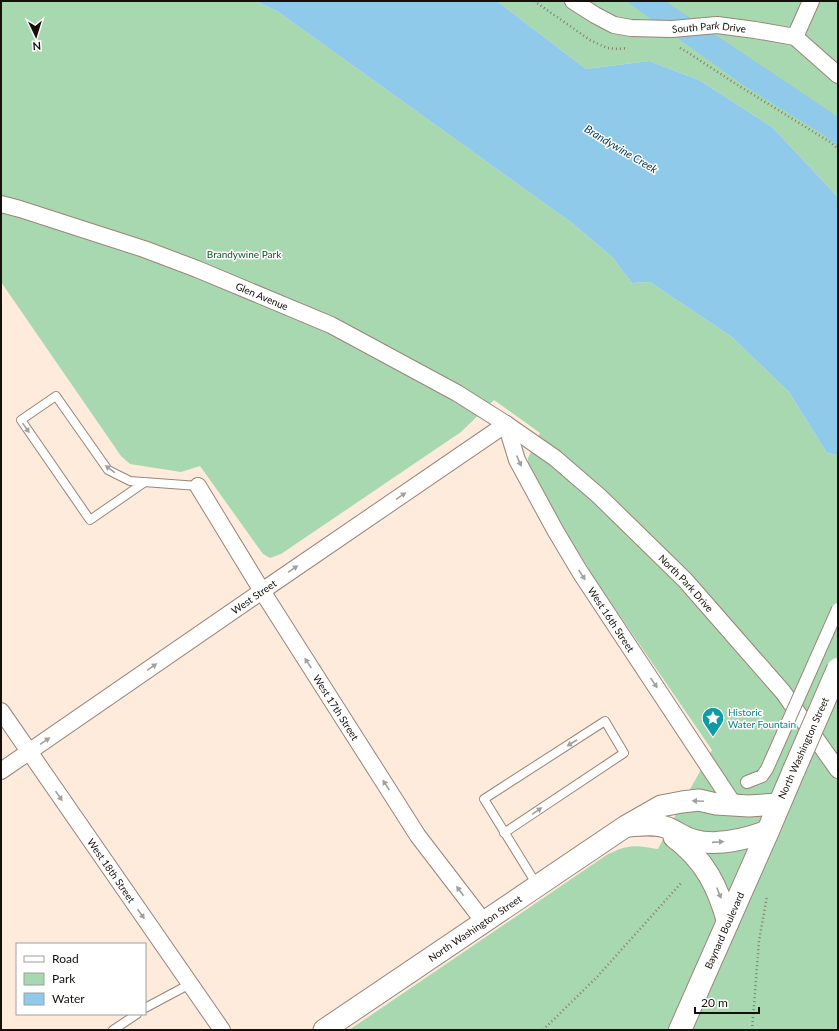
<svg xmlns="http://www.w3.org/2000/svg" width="839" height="1031" font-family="Lato,sans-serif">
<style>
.green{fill:#a8d8af}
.water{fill:#8fcaeb}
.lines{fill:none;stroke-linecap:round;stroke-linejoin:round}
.service-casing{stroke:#978678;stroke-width:10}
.pedestrian-casing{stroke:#978678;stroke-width:14}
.minor-casing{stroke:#978678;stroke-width:18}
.tertiary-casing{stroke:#978678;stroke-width:23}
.secondary-casing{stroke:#978678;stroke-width:24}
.path{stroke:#877a71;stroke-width:2.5;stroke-dasharray:1 3;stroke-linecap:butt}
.service{stroke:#fff;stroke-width:8}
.pedestrian{stroke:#fff;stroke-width:12}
.minor{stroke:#fff;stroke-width:16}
.tertiary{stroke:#fff;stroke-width:21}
.secondary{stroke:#fff;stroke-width:22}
.pedestrian-bridge-casing{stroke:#978678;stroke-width:14;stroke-linecap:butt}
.secondary-bridge-casing{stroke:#978678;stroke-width:24;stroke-linecap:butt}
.pedestrian-bridge{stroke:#fff;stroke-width:12}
.secondary-bridge{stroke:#fff;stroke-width:22}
.oneway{fill:#a29f9d}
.labels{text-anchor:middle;stroke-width:3;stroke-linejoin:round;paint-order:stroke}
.street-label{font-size:10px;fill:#16100b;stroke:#fff}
.park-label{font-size:10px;fill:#065422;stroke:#fff}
.culture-label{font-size:10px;fill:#0d838f;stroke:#fff;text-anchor:start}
.water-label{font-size:11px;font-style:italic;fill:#03384e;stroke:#fff}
</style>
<rect width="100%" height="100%" fill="#feebdc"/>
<g class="green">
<path d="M1 1H255L277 11 572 223 612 257 632 283 650 282 732 337 789 392 827 453 838 455V1030H349L608 854C629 844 635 845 658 849L675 816 712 750 596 581 551 507 528 462V458L540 433 494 400 461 432 281 554 270 558 263 554 200 466 181 472 130 464 121 456 1 282Z"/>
<path d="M497 1H838V197L772 127 699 80 649 61 586 69Z"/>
</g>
<g class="water">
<path d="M255 1H497L586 69 649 61 699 80 772 127 838 197V455L827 453 789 392 732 337 650 282 632 283 612 257 572 223 277 11Z"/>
<path d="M626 1H665L838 117V147L824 135 743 85Z"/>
</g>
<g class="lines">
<g class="service-casing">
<g id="service">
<path d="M145 482 90 520 21 420 56 396 108 470 130 481 198 486"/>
<path d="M504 833 624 753 605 721 484 799 537 885"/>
<path d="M145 1008 190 984"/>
<path d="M113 1030 137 1014"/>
</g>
</g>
<g class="pedestrian-casing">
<path id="pedestrian" d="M747 782 762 776"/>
</g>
<g class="minor-casing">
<g id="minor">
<path id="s1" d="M573 1 595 15 614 25 631 28 672 29 717 25 755 30 795 37 838 75"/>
<path d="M795 37 811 1"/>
<path id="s2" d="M1 204 20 209 144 249 197 269 331 325 457 393 506 424 555 458 599 496 685 580 783 692 838 770"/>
<path id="s3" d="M506 424 517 460 555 530 580 572 734 805"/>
<path id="s4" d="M198 486 262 591 418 836 484 922"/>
<path id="s5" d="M1 711 222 1030"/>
<path id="s6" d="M1 771 262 591 506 424"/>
</g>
</g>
<g class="tertiary-casing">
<g id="tertiary">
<path d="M629 826C642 825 656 823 668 828 677 832 685 838 693 840 717 847 746 839 768 831"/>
<path d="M674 837C705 860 718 887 728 923"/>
<path id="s7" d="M324 1030 626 826 661 806 682 802 699 800 716 804 749 806 778 804"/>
</g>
</g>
<g class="secondary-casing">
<g id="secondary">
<path id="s8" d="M680 1030 768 831 794 770"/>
</g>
</g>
<g class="path">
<path d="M534 1 590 40 607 48 618 49 628 48"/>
<path d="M680 48 687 52 736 84 830 142 838 149"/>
<path d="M543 1030 597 977 682 882"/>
<path d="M752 1030 759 941 767 896"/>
</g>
<use href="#service" class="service"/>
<use href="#pedestrian" class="pedestrian"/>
<use href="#minor" class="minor"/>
<use href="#tertiary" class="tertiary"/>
<use href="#secondary" class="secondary"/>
<g class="pedestrian-bridge-casing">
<path id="pedestrian-bridge" d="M762 776 767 769 838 609"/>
</g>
<g class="secondary-bridge-casing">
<path id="secondary-bridge" d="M794 770 838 669"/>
</g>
<use href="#pedestrian-bridge" class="pedestrian-bridge"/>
<use href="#secondary-bridge" class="secondary-bridge"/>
</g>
<defs><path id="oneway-solid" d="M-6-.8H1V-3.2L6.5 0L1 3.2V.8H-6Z"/></defs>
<g class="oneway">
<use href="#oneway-solid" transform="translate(26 428) rotate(55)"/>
<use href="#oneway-solid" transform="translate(519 461) rotate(66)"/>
<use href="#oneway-solid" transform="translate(110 469) rotate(-142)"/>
<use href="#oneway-solid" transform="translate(401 496) rotate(-34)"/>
<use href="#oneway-solid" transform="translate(293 569) rotate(-34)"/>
<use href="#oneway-solid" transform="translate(582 575) rotate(57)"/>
<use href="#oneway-solid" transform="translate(308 663) rotate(-123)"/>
<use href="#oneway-solid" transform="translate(152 667) rotate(-35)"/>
<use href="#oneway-solid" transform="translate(654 683) rotate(56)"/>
<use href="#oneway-solid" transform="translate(45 741) rotate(-35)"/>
<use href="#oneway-solid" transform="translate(572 743) rotate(147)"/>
<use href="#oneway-solid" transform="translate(386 785) rotate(-123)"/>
<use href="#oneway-solid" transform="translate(59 796) rotate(55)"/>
<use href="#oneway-solid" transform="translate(698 801) rotate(-178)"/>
<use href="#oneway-solid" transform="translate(537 811) rotate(-34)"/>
<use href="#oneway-solid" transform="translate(718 842) rotate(-4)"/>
<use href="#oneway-solid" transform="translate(460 891) rotate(-127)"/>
<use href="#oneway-solid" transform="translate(719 893) rotate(68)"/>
<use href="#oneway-solid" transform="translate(141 914) rotate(55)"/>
</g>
<defs>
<g id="sight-pin" transform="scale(1.15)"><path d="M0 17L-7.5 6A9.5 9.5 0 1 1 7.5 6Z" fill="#0f9aa8" stroke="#fff"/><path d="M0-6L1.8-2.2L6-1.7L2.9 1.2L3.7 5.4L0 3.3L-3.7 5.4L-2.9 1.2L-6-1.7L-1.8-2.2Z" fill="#fff"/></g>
</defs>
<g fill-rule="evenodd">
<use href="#sight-pin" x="713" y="718"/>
</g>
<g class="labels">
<g class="street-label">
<text dy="4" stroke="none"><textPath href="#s1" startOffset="143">South Park Drive</textPath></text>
<text dy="4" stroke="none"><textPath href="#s2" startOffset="277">Glen Avenue</textPath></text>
<text dy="4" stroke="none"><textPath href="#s2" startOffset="794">North Park Drive</textPath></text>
<text dy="4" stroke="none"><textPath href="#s6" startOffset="307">West Street</textPath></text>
<text dy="4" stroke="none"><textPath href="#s3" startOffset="223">West 16th Street</textPath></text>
<text dy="4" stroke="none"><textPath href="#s4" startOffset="261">West 17th Street</textPath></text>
<text transform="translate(803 748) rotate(-66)" y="4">North Washington Street</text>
<text dy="4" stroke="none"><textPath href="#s5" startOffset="194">West 18th Street</textPath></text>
<text dy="4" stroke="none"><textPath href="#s7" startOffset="182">North Washington Street</textPath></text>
<text dy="4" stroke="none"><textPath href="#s8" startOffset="109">Baynard Boulevard</textPath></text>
</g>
<g class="park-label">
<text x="244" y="258">Brandywine Park</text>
</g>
<g class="culture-label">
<text x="728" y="716">Historic<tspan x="728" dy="12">Water Fountain</tspan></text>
</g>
<g class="water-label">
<text transform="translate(621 149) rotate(31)" y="4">Brandywine Creek</text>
</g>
</g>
<rect width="839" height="1031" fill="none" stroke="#16100b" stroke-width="4"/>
<rect x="16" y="943" width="130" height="72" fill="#ffffff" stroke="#a29f9d"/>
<rect x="24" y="956" width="20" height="6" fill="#ffffff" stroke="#a29f9d"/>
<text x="52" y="963" font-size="12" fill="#16100b">Road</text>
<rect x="24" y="973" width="20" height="12" fill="#a8d8af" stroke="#a29f9d"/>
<text x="52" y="983" font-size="12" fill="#16100b">Park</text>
<rect x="24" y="993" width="20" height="12" fill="#8fcaeb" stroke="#a29f9d"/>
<text x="52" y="1003" font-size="12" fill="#16100b">Water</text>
<g transform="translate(36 36) rotate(176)" stroke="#ffffff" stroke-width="3" paint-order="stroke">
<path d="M0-3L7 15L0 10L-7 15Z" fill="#16100b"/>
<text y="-6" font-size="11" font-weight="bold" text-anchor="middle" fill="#16100b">N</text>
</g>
<path d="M695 1007v6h64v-6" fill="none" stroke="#16100b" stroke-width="2"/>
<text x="701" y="1007" font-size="12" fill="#16100b" stroke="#ffffff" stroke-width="3" paint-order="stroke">20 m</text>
</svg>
